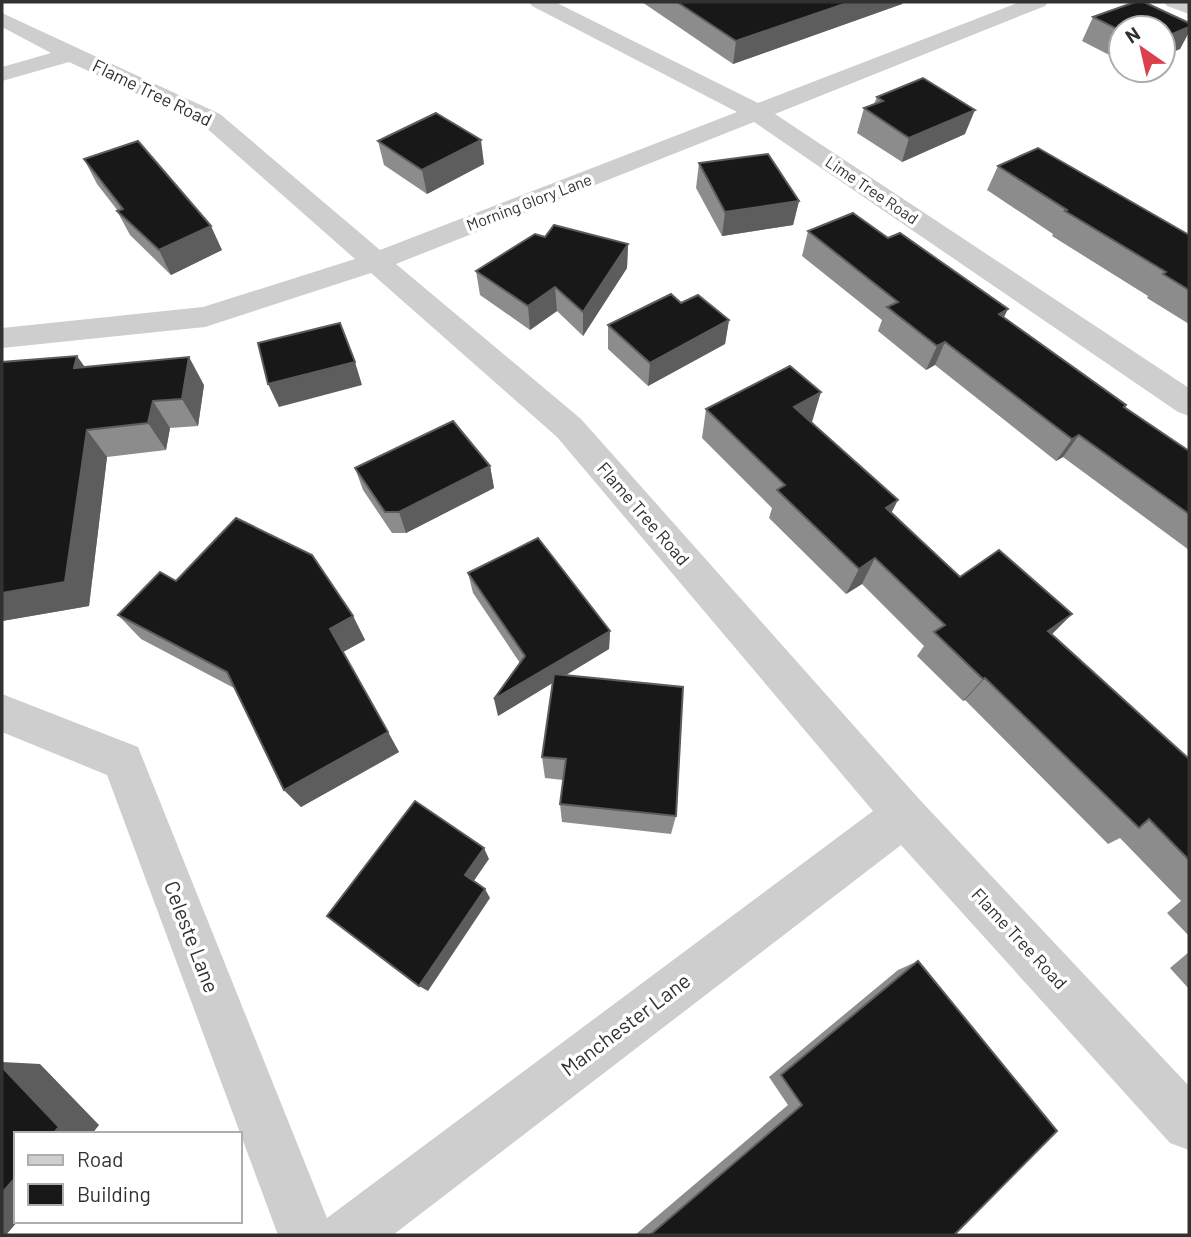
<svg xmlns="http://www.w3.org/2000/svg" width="1191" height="1237" font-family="Barlow,sans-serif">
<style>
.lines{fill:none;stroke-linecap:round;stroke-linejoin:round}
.minor{fill:#cecece;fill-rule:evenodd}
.tertiary{fill:#cecece;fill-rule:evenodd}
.wall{fill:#8c8c8c}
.shaded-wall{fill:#5d5d5d}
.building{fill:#181818;stroke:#5d5d5d;stroke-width:2}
.labels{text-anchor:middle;stroke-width:7;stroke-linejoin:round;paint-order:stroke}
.far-street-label{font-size:16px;fill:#313131;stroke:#fff}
.street-label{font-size:18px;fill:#313131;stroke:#fff}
.near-street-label{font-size:21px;fill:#313131;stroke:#fff}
</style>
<rect width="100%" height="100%" fill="#fff"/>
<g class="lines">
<path class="minor" d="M529 2H555L758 103 1020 2H1048L1045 6 775 114 1189 388V416L1178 412 754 122 396 264 581 419 920 800 1189 1086V1150L1170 1143 901 845 393 1235H278L107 775 2 732V694L138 747 327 1218 873 811 557 437 371 273 205 327 2 348V328L203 307 355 259 202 124 69 62 2 81V67L51 53 2 27V13L220 114 380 250 737 112 532 6Z"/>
<path class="tertiary" d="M1164 2H1189V14L1167 6Z"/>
</g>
<g class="wall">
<path d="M642 2H903L902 4 733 64Z"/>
<path d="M1135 2H1144L1189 23V32L1180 49 1163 56V28H1121V61L1082 41 1093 17Z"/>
<path d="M877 97 965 134 902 162 857 133 864 108 874 104Z"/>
<path d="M378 141 484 164 427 194 384 165Z"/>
<path d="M84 159 222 250 171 275 130 235 117 211H118L97 184Z"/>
<path d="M699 163 799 201 793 225 722 236 696 188Z"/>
<path d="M998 166 1189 235V324L1147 298 1148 296 1052 236 1053 234 987 190Z"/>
<path d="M808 231 888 238 1004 318 1126 405 1125 408 1189 451V550L1063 457 1056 461 935 365 926 370 878 331 882 320 802 256Z"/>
<path d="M545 237 628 244 627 268 583 336 557 311 530 330 480 295 476 271Z"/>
<path d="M681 303 729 320 725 344 648 386 608 349V325Z"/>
<path d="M2 362 85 367 204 385 198 426 170 428 166 450 107 457 89 606 2 621Z"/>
<path d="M706 409 812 422 892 512 960 577 1072 614 1051 635 1189 759V936L1167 913 1181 901 1120 838 1108 844 965 700 963 701 917 656 924 646 862 584 846 594 769 518 772 508 702 438Z"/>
<path d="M490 466 494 488 406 533H392L363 490 355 468Z"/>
<path d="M468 573 610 631 609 649 566 675 676 816 671 834 562 822 560 804 563 780 545 778 542 757 552 683 498 716 520 663 473 593Z"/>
<path d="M176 581 353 616 365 640 343 652 399 752 301 807 284 790 234 688 141 639 118 615Z"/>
<path d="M1189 952V989L1170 968Z"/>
<path d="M918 961 954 1235H635L788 1105 769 1077 898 970Z"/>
</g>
<g class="shaded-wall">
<path d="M850 2H903L902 4 733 64 736 41Z"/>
<path d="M1189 27V32L1180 49 1163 56V38Z"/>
<path d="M975 110 965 134 902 162 909 138Z"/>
<path d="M481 140 484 164 427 194 422 170Z"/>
<path d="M799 201 793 225 722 236 725 212Z"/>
<path d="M211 226 222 250 171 275 159 250Z"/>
<path d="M628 244 627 268 583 336V312Z"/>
<path d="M555 287 557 311 530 330 528 306Z"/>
<path d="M1008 309 996 333 999 314Z"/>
<path d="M729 320 725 344 648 386 650 363Z"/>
<path d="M945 342 935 365 926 370 937 346Z"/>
<path d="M77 356 97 384 74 368Z"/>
<path d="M189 357 204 385 198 426 182 399Z"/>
<path d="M355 362 362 385 279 407 268 384Z"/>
<path d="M821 392 812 422 786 436 794 407Z"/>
<path d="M153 401 170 428 166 450 148 423Z"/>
<path d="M87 430 107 457 89 606 2 621V593Z"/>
<path d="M1079 435 1063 457 1056 461 1072 439Z"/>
<path d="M490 466 494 488 406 533 399 512Z"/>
<path d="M898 500 884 527 886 508Z"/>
<path d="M875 558 862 584 846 594 859 569Z"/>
<path d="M1072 614 1048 638V631Z"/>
<path d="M353 616 365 640 343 652 330 629Z"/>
<path d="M610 631 609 649 498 716 494 699Z"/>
<path d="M985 678 965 700 963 701 983 679Z"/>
<path d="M388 732 399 752 301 807 284 790Z"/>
<path d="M484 848 489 859 471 885 465 875Z"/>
<path d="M485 889 490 898 428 991 419 986Z"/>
<path d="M2 1062 40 1064 99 1125 92 1134H53L2 1067Z"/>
<path d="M16 1177V1221H18L6 1235H2V1193Z"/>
</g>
<g class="building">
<path d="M677 2H850L736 41Z"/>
<path d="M1135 2H1144L1189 23V27L1163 38V28H1121V31L1093 17Z"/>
<path d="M923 78 975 110 909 138 864 108 883 101 877 97Z"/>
<path d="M436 113 481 140 422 170 378 141Z"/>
<path d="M138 141 211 226 159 250 117 211 123 209 84 159Z"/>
<path d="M1038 148 1189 235V290L1163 274 1166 272 1065 211 1067 210 998 166Z"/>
<path d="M768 154 799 201 725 212 699 163Z"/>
<path d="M853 213 888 238 900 233 1008 309 999 314 1126 405 1124 407 1189 451V514L1079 435 1072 439 945 342 937 346 887 307 898 302 808 231Z"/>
<path d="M554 225 628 244 583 312 555 287 528 306 476 271 535 234 545 237Z"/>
<path d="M671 294 681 303 698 295 729 320 650 363 608 325Z"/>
<path d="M340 323 355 362 268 384 258 343Z"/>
<path d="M77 356 74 368 189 357 182 399 153 401 148 423 87 430 65 582 2 593V362Z"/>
<path d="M790 366 821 392 794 407 898 500 886 508 960 577 999 550 1072 614 1048 631 1189 759V860L1149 819 1139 828 985 678 983 679 934 632 945 625 875 558 859 569 777 490 785 485 706 409Z"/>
<path d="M453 421 490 466 399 512H385L355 468Z"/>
<path d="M236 518 312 555 353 616 330 629 388 732 284 790 227 672 118 615 160 572 176 581Z"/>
<path d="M538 538 610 631 494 699 525 656 468 573Z"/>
<path d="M554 674 683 687 676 816 560 804 566 759 542 757Z"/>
<path d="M415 801 484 848 465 875 485 889 419 986 327 916Z"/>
<path d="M918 961 1057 1131 954 1235H650L802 1105 781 1075Z"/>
<path d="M2 1067 59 1127 53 1134H16V1177L2 1193Z"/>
</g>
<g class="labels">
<g class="far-street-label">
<text transform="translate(872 190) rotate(34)" y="6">Lime Tree Road</text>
<text transform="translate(529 202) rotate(-21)" y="6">Morning Glory Lane</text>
</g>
<g class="street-label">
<text transform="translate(152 93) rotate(26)" y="6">Flame Tree Road</text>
<text transform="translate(643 514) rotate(49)" y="6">Flame Tree Road</text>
<text transform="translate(1019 939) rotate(47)" y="6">Flame Tree Road</text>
</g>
<g class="near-street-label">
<text transform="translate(191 937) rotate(69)" y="7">Celeste Lane</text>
<text transform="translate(626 1025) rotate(-37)" y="7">Manchester Lane</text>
</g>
</g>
<rect width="1191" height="1237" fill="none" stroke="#313131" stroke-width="7"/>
<rect x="14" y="1132" width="228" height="91" fill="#ffffff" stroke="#adadad" stroke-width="2"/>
<rect x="28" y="1155" width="35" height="10" fill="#cecece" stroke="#adadad" stroke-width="2"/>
<text x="77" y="1167" font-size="21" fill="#313131">Road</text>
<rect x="28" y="1184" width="35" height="21" fill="#181818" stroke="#adadad" stroke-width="2"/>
<text x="77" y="1202" font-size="21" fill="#313131">Building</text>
<g transform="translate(1142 49) rotate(326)"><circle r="33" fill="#ffffff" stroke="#adadad" stroke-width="2"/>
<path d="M0-5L12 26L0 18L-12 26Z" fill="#dc3f4e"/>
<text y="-10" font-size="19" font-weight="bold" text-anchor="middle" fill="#313131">N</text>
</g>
</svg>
